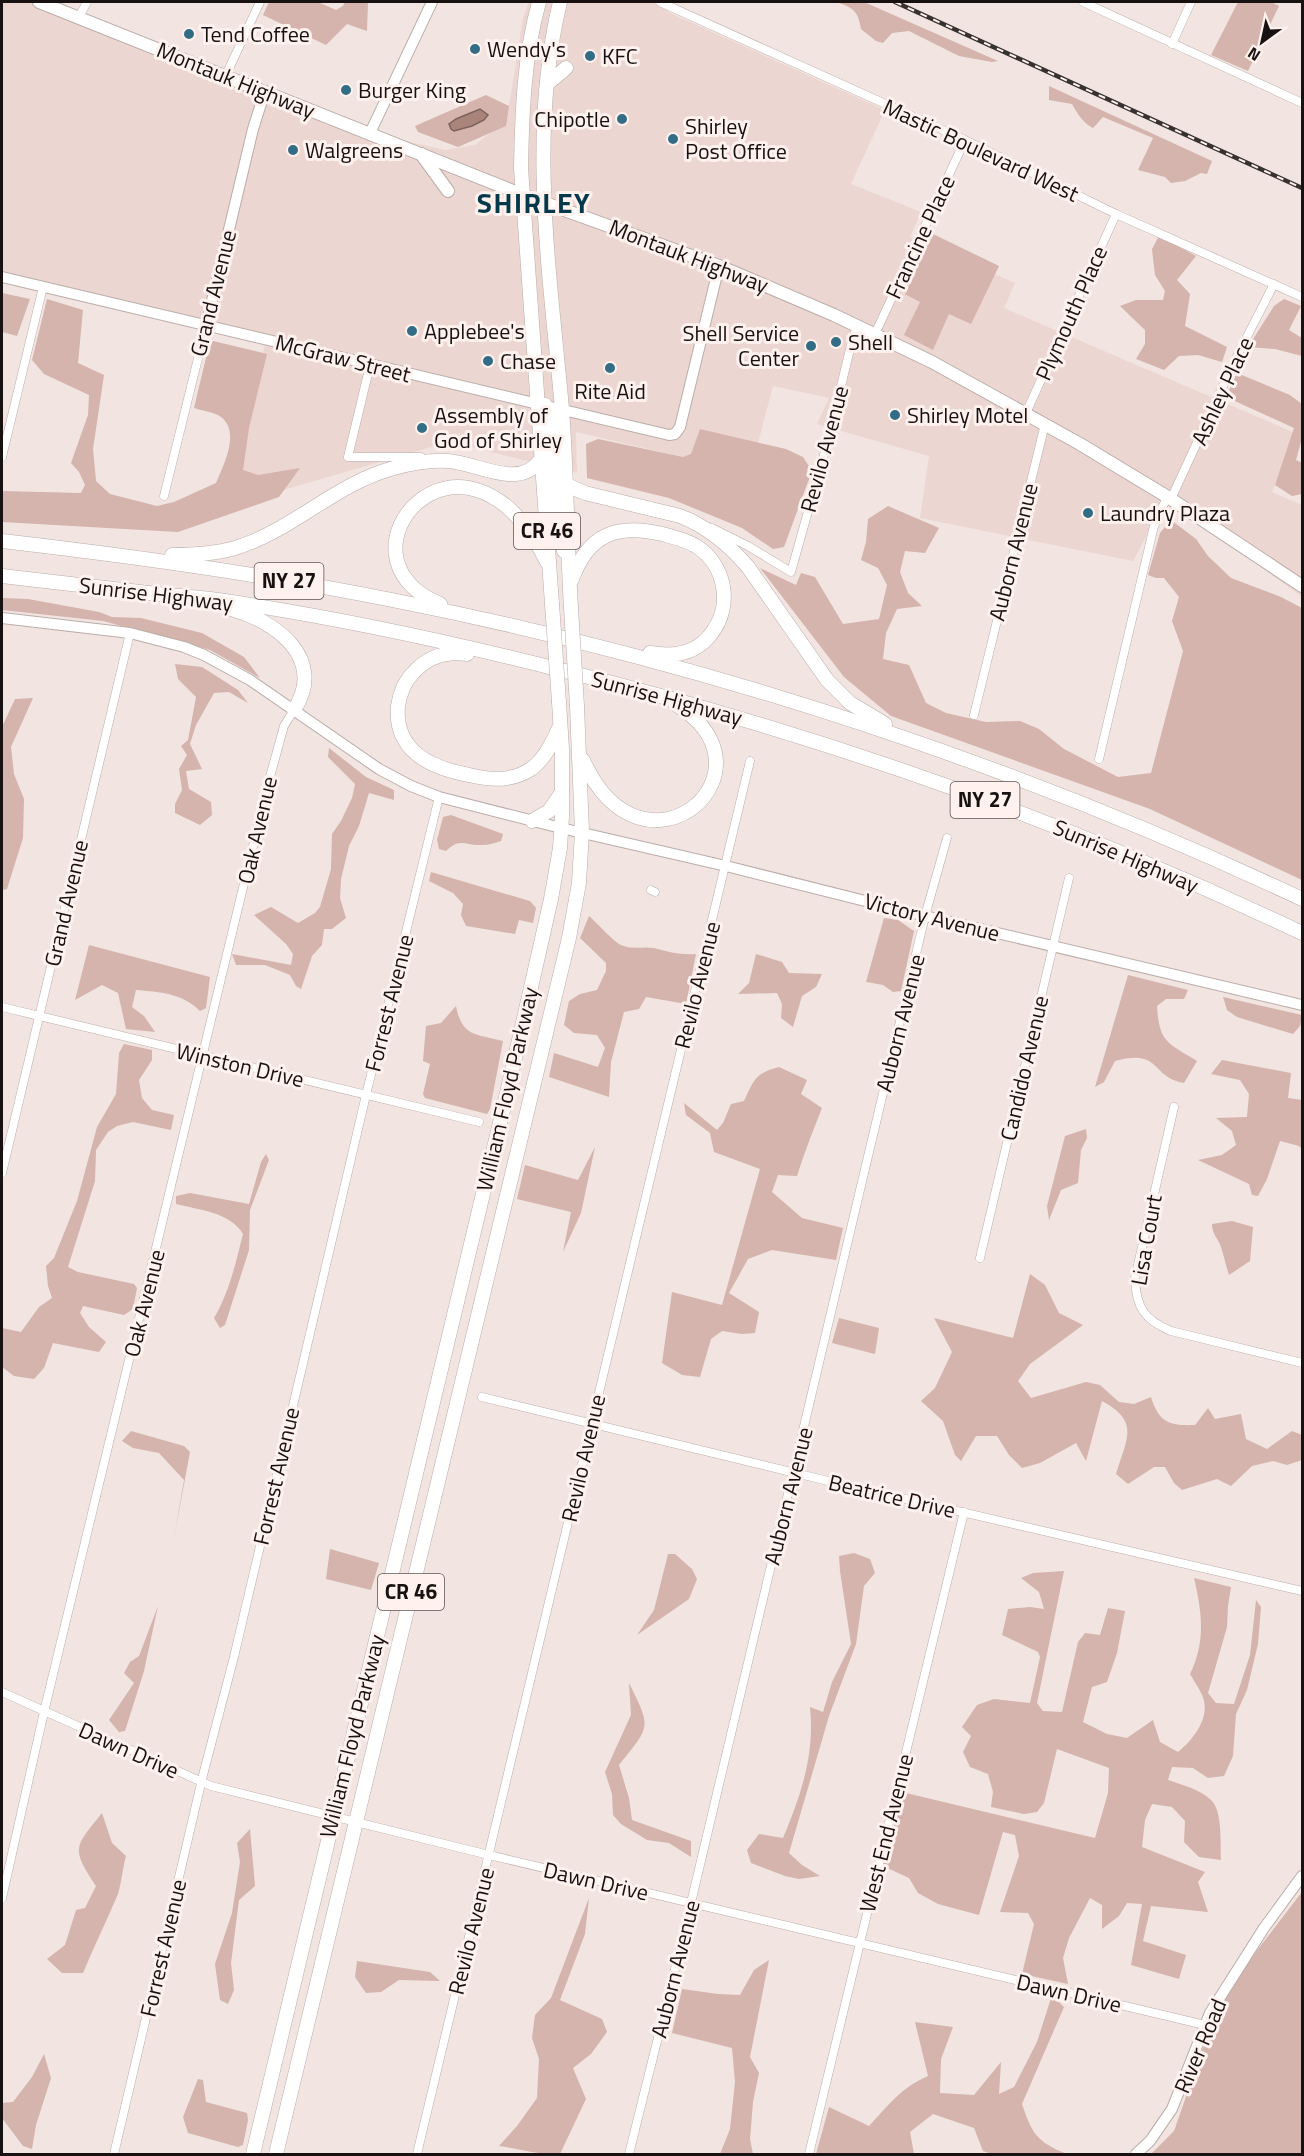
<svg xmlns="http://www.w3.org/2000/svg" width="1304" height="2156" font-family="'Titillium Web',sans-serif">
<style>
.built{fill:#ecd6d1}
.green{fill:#d4b4ac}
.water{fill:#a8847b;stroke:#7c625b;stroke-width:1.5}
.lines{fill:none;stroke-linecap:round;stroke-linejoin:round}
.street-casing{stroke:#baada9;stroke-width:9}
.secondary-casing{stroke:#baada9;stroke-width:12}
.primary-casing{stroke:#baada9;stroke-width:14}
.highway-casing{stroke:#baada9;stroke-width:15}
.street{stroke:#fff;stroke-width:8}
.secondary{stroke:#fff;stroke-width:10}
.primary{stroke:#fff;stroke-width:12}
.highway{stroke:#fff;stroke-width:14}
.rail-casing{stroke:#373130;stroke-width:4.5}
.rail{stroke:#fff1ee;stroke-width:2;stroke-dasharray:7;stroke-linecap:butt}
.highway-bridge-casing{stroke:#baada9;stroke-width:15;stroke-linecap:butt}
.highway-bridge{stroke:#fff;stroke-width:14}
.poi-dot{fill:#326d85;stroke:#fff1ee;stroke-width:2}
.labels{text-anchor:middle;stroke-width:6;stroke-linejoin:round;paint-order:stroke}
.shield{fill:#fff1ee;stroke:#5d5553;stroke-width:1.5}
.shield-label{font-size:21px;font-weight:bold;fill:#171211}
.poi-label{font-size:22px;fill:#171211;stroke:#fff1ee;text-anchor:start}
.street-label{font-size:22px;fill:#171211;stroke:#fff1ee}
.district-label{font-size:28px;font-weight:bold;letter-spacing:1.5px;fill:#04394b;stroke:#fff1ee}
</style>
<rect width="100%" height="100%" fill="#f2e4e1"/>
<path class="built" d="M2 2H39L370 133 445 150 475 145 507 119 523 18 529 2H672L668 12 885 110 851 184 921 212 910 237 1015 283 1004 308 1295 433 1272 492 1302 505V597L1167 498 1133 561 920 518 929 456 817 424 829 398 773 386 758 443 698 433 695 460 576 432 577 473 449 442 290 488 229 507 265 344 2 283Z"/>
<g class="green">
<path d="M269 2H318L336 10 343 6 345 2H368L367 31 347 24 326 45 263 15Z"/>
<path d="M836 2H864L998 61 992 62 959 56 909 31 892 33 883 43 876 41 861 29C858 10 853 8 836 2Z"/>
<path d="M1238 2H1271L1279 6 1248 71 1211 55Z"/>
<path d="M1049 86 1212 161 1207 174 1201 173 1185 181 1171 183 1165 177 1138 170 1153 138 1103 117 1093 128C1083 123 1077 113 1072 104L1049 100Z"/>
<path d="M486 95 509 106 506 126 458 147 418 132 415 126Z"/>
<path d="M933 234 999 266 971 324 949 314 933 350 904 335 920 302 905 294Z"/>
<path d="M1159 236 1196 256 1177 280 1190 294 1185 326 1227 347 1222 362 1198 355 1179 356 1164 370 1136 359 1145 344V330L1120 306 1136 300H1163L1165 291 1155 275 1152 249Z"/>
<path d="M2 293 30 299 17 336 2 332Z"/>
<path d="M47 299 83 310 78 363 104 375 93 449 96 481 110 494 157 506 174 502 216 483C223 466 241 432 221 417 215 412 202 411 194 408L209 345 213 341 267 354 249 428 243 470 258 475 300 468 279 497 178 532 2 522V491L81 493 85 485 79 472 71 463 88 415 89 395 44 374 32 360Z"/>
<path d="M1284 299 1301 306 1289 330 1302 338V356L1275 349 1248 347 1274 306Z"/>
<path d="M1237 373 1290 395 1302 404V438L1296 460 1302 463V494L1292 496 1275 485 1294 428 1226 397Z"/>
<path d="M700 429 786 449 803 457 812 471 784 547 773 549 742 528 669 498 587 478 586 444 598 439 683 457 691 454Z"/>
<path d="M888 506 939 528 925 553 905 551 900 572 908 593 922 606 897 609 886 633 883 659 909 665 926 703 946 713 986 722 1020 721 1039 729 1064 749 1118 777 1151 773 1183 651 1172 621 1179 597 1164 578H1156L1148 575 1160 533 1171 520 1196 539 1208 556 1231 578 1281 597 1302 608V880L1150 809 891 716 844 677 760 568 796 585 801 573 815 577 843 624 879 619 887 585 878 568 861 560 866 542 868 519Z"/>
<path d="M2 598 28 599 99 612 112 617 141 618 202 633 244 657 260 678 210 650 103 621 2 610Z"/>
<path d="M175 664 202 667 238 690 248 703 229 692 214 693 196 725 190 744 202 769 186 771 189 789 211 802 212 815 200 825 175 813V804L182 790 179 769 187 755 181 746 188 740 196 697 178 679Z"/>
<path d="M33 698 11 747 14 774 24 799 23 838 7 889 2 890V727L15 699Z"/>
<path d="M329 748 366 777 394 790V800L369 793 359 826 349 846 341 879 340 898 346 918 332 929H324L322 945 312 956 301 989 296 986 290 975 265 965H236L232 954 291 965 293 954 286 944 254 915 271 907 298 923 315 913 320 907 331 869 332 834 341 821 352 798 355 784 328 757Z"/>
<path d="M451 815 503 834 501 841C495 843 489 845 482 845 465 846 461 837 446 851L439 849 437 840 443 817Z"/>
<path d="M431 872 530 901 536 908 533 923 519 920 515 934 466 926 461 915 463 904 453 893 429 881Z"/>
<path d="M589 916C596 922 614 942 621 945 631 950 643 946 654 948 669 952 680 955 696 954L686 1004 646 997 639 1009 624 1012 611 1062 609 1097 549 1077 554 1053 598 1067 605 1048 597 1035 574 1033 564 1025 569 1001 580 994 597 990 606 971V963L580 938Z"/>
<path d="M884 918 898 920 914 931 901 991 893 992 883 985 866 982Z"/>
<path d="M89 945 210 977 206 1008 200 1011C182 993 160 992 136 990L132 1007 144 1016 155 1032 126 1029 118 993 102 985 75 1000Z"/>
<path d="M756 954 782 962 789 973 822 974 816 987 802 996 793 1027 781 1018 782 1004 777 993 738 994 749 983Z"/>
<path d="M1128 975 1188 990 1184 999H1166L1157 1006C1159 1043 1168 1043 1197 1061L1184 1083C1150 1077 1162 1048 1115 1061L1104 1082 1095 1087Z"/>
<path d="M1223 997 1302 1015 1300 1026 1293 1034 1237 1017 1227 1010Z"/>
<path d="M456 1006C462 1037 476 1034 503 1041L490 1109 487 1114 425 1098 423 1094 430 1064 423 1061 426 1026 441 1023Z"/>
<path d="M124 1044 152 1050V1060L139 1080 142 1098 152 1110 174 1115 171 1130 133 1122 117 1126 108 1132 96 1150 95 1181 68 1267 78 1272 134 1284 137 1288 133 1309 124 1315 83 1306 80 1313 89 1327 106 1342 99 1352 53 1343 44 1368 34 1379 14 1376 2 1367V1328L21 1332 39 1307 52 1298 48 1286 46 1266 54 1258 77 1201 97 1127 116 1094 119 1053Z"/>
<path d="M1222 1060 1291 1073 1288 1098 1302 1100V1149L1299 1146 1280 1141 1267 1179 1258 1196 1252 1195 1249 1184 1198 1160 1222 1155 1236 1145 1232 1131 1216 1118 1247 1117 1249 1094 1240 1080 1211 1074Z"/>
<path d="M779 1067 807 1080 801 1094 822 1108C813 1131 804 1153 797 1176L778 1175 772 1192 802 1218 843 1228 836 1260 772 1250 748 1259 729 1293 759 1312 755 1333 742 1334 722 1331 711 1339 700 1377 682 1375 662 1363 672 1292 722 1305 760 1169 714 1152 710 1133 686 1115 684 1103 717 1130 723 1123 731 1104 744 1101C754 1080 755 1073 779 1067Z"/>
<path d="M1086 1129 1087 1138 1081 1150 1078 1183 1061 1190 1049 1220 1047 1206 1065 1136Z"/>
<path d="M595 1147 581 1213 563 1252 571 1212 517 1199 525 1165 578 1180Z"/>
<path d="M266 1154 269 1160 250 1210 249 1250 225 1325 220 1328 214 1318C229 1293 236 1262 243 1234 230 1212 199 1210 176 1204V1196L190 1193 249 1204 261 1162Z"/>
<path d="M1232 1221 1253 1227 1250 1261 1229 1275C1226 1266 1224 1256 1221 1247 1218 1238 1212 1234 1212 1224Z"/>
<path d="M1030 1274 1045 1285 1059 1313 1083 1325 1030 1364 1018 1381 1031 1398 1086 1382 1100 1385 1119 1402 1134 1404 1151 1397C1159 1423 1170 1426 1195 1425L1208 1408 1215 1419 1241 1414 1246 1439 1267 1449 1292 1431 1302 1435V1460L1287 1465 1273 1461 1252 1466 1231 1486 1217 1479 1182 1490 1174 1483 1165 1467H1154L1128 1484 1116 1474C1126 1439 1141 1422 1102 1401L1086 1461 1076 1443 1040 1463 1022 1468 1009 1455 997 1436H976L961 1461 955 1455 943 1421 921 1401 935 1388 952 1352 934 1318 1013 1338Z"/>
<path d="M839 1318 879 1328 875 1354 832 1343Z"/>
<path d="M131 1431 184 1446 190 1452 174 1538 184 1480 159 1453 133 1448 122 1441Z"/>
<path d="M330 1549 379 1563 371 1590 326 1579Z"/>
<path d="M854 1553 870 1559 875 1573 864 1586 856 1644 829 1716 789 1853 802 1865 820 1876 799 1879 785 1876 751 1863 747 1850 759 1834 783 1838C801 1795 815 1755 810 1707L823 1712 832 1682 851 1644 840 1571 839 1556Z"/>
<path d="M668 1554H675L692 1569 697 1579 689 1599 637 1635 654 1610Z"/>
<path d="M1064 1571 1037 1703 1043 1711 1062 1712 1078 1642 1085 1633 1100 1635 1108 1608 1125 1611 1117 1653 1107 1682 1092 1687 1083 1722 1107 1734 1127 1738 1153 1720 1160 1742 1178 1752C1193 1740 1212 1716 1202 1695 1199 1688 1194 1681 1190 1674 1206 1641 1202 1612 1194 1578L1231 1587 1228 1606 1227 1627 1208 1693 1216 1703 1234 1704 1250 1655 1256 1600 1261 1607 1258 1644 1247 1690 1236 1714 1233 1756 1224 1776 1208 1778 1193 1768 1172 1767 1168 1780C1182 1785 1200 1789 1211 1800 1223 1811 1220 1845 1221 1860L1199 1857 1184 1842 1185 1821 1172 1807 1152 1804 1145 1820 1142 1847 1205 1872 1198 1882 1208 1912 1151 1906 1143 1941 1186 1955 1179 1979 1131 1965 1142 1904 1127 1903 1119 1916 1102 1929V1905L1090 1898 1069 1938 1063 1958 1068 1984 1022 1974 1034 1924 1028 1913 1000 1912 1019 1856 1015 1835 1003 1832 979 1915 938 1904 918 1893 909 1878 883 1866 902 1796 906 1793 1095 1838 1108 1793 1109 1768 1057 1749 1044 1803 1037 1812 1024 1814 991 1807 993 1792 988 1774 970 1767 963 1752 971 1736 962 1727 977 1705 994 1699 1030 1703 1040 1657 1038 1652 1002 1635 1008 1609 1030 1607 1044 1609 1039 1592 1021 1578 1033 1573Z"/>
<path d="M158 1606 144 1671 125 1731 119 1732 109 1720 134 1683 124 1673 130 1662 139 1656Z"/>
<path d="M629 1683C652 1729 650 1726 619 1765L629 1798 632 1820 691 1841V1857L669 1843 647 1840 621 1824 613 1815 612 1794 605 1772 631 1715Z"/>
<path d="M102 1813 112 1843 126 1856C123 1866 121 1885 118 1894 107 1920 94 1946 83 1973H62L47 1959 65 1945 76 1910 85 1908 96 1886C70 1847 75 1847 102 1813Z"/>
<path d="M250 1829 255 1886 239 1900 231 1963 234 1990 228 2004 220 2000 215 1964 232 1913 240 1862 237 1843Z"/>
<path d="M1302 1892V2154H1151L1174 2131 1210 2028 1238 1975Z"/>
<path d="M589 1898 585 1934 560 2000 602 2019 607 2032 591 2054 573 2068 586 2099 560 2154C539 2155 520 2149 499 2146L517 2126 537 2098 539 2059 532 2038 535 2015 551 1998Z"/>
<path d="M769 1960 750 2057 759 2073 753 2102 750 2139 753 2154H720L730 2129 735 2082 732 2048 672 2033 682 1989 718 1994 740 1995 754 1970Z"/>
<path d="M357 1961 430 1972 440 1981 399 1980 381 1992 366 1993 355 1977Z"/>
<path d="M1052 1995 1064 2007 1022 2104C1032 2134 1037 2142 1067 2154H992L983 2151 974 2128 933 2114 910 2132 914 2154H816L829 2107 869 2126C890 2104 899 2089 928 2076L915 2022 953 2027 941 2059 940 2093 974 2095 1001 2062 999 2094 1014 2087 1037 2042Z"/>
<path d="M44 2054 51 2078 36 2125 32 2149 23 2146 2 2118V2103L13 2102 32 2077Z"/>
<path d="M198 2079 203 2080 206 2102 247 2113 248 2120 243 2145 238 2147 188 2133 183 2117Z"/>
</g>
<path class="water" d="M480 109 488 115 484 120 472 126 454 131 451 129 449 124 456 119Z"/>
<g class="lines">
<g class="street-casing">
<g id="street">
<path d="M660 2 965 140 1116 214 1302 297"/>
<path d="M1083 2 1302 103"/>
<path d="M79 17 87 2"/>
<path d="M1172 44 1191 2"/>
<path d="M226 75 260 2"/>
<path d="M875 334 965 140"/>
<path d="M370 365 348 457H421"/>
<path d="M1026 413 1116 214"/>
<path d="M2 457 43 287"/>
<path d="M164 496 206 326"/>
<path d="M1171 499 1235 360 1274 284"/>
<path d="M712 528 748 546 791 572 827 444 851 345 857 326"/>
<path d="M974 715 1045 424"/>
<path d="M1099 759 1154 526 1167 497"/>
<path d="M651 890 655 892"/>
<path d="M2 1007 479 1122"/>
<path d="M1174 1107 1135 1278C1136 1307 1144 1320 1171 1331L1302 1363"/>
<path d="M2 1173 130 633"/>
<path d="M980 1258 1069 878"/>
<path d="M482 1397 828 1481 1302 1591"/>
<path d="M2 1692 211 1786 489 1855 1205 2025"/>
<path d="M2 1898 44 1712 268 784 284 726 294 710"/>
<path d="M114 2154 203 1775 234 1657 366 1095 439 797"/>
<path d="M417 2154 750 761"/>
<path d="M629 2154 681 1945 925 916 947 838"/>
<path d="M809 2154 964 1512"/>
</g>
</g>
<g class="secondary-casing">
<g id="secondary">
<path d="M370 133 432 2"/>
<path d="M2 277 669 435 675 434 680 427 719 266"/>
<path d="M206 326 253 129 265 91"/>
<path d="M2 618 130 633 184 647 204 655 250 680 379 769 411 786 439 797 561 828 726 866 925 916 1302 1005"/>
<path d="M1136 2154 1150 2141 1172 2109 1210 2013 1264 1928 1302 1876"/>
</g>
</g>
<g class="primary-casing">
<g id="primary">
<path d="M39 2 523 195 719 266 834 315 932 362 1080 444 1171 499 1302 586"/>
<path d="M421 154 448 191"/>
</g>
</g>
<g class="highway-casing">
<g id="highway">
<path d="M539 2C524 56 522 112 521 168L552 604"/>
<path d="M560 2C528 135 550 274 562 409 567 475 567 542 571 608"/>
<path d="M547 84 566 68"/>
<path d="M545 405 551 417 558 531 564 551"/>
<path d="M567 485 585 493 680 516C706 526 730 546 748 567L827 680 850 703 885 724"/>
<path d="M2 541C132 556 263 574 392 600 706 662 1012 763 1302 899"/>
<path d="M172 555C193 555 214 554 235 548 292 531 336 483 394 468 412 463 430 460 448 461 478 463 520 491 541 459"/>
<path d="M2 576C53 582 105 588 157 594 178 596 198 597 218 600 335 617 451 642 565 671 819 734 1066 821 1302 933"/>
<path d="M572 579C588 535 616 523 662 534 673 537 686 540 696 546 726 565 733 606 711 634 696 654 673 657 650 653"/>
<path d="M440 604C323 556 464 393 547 562"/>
<path d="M231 609C276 621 327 659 294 710"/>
<path d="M467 654C446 651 427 657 413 673 404 682 400 693 398 706 394 751 431 768 469 775 490 780 511 782 531 769 545 759 552 743 559 728"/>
<path d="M583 760C643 895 786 770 675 704"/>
<path d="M532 821 549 811 562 792"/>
<path d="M253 2154 505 1102 551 899 560 848 562 816V749L559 702"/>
<path d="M276 2154 569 938 579 883 582 832 577 706"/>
</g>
</g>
<use href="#street" class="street"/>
<use href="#secondary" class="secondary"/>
<use href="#primary" class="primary"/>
<use href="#highway" class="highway"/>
<g class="rail-casing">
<path id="rail" d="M895 2 1302 188"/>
</g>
<use href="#rail" class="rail"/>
<g class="highway-bridge-casing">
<g id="highway-bridge">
<path d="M552 604 559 702"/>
<path d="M571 608 577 706"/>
</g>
</g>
<use href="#highway-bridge" class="highway-bridge"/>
</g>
<g class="poi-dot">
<circle cx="189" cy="34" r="6"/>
<circle cx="475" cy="49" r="6"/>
<circle cx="590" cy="56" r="6"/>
<circle cx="346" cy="90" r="6"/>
<circle cx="622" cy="119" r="6"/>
<circle cx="673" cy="139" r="6"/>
<circle cx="293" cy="150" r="6"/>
<circle cx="412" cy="331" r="6"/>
<circle cx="836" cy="342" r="6"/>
<circle cx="811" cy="346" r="6"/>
<circle cx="488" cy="361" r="6"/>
<circle cx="610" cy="368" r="6"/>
<circle cx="895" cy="415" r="6"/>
<circle cx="422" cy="428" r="6"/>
<circle cx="1088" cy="513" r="6"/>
</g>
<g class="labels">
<g class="shield">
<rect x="514" y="513" width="66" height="36" rx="4.5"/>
<rect x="254.5" y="563" width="69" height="36" rx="4.5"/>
<rect x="950.5" y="782" width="69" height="36" rx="4.5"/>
<rect x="378" y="1574" width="66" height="36" rx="4.5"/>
</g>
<g class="shield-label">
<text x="547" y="538">CR 46</text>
<text x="289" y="588">NY 27</text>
<text x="985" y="807">NY 27</text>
<text x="411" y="1599">CR 46</text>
</g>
<g class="poi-label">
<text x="201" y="42">Tend Coffee</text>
<text x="487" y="57">Wendy's</text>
<text x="602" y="64">KFC</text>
<text x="358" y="98">Burger King</text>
<text x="610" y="127" text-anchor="end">Chipotle</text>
<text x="685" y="134">Shirley<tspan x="685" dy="25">Post Office</tspan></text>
<text x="305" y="158">Walgreens</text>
<text x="424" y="339">Applebee's</text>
<text x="799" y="341" text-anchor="end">Shell Service<tspan x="799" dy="25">Center</tspan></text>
<text x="848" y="350">Shell</text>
<text x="500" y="369">Chase</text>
<text x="610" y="399" text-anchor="middle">Rite Aid</text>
<text x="434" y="423">Assembly of<tspan x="434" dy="25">God of Shirley</tspan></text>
<text x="907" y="423">Shirley Motel</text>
<text x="1100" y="521">Laundry Plaza</text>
</g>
<g class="street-label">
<text transform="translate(236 80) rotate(22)" y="8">Montauk Highway</text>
<text transform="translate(981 150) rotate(25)" y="8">Mastic Boulevard West</text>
<text transform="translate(920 237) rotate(-65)" y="8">Francine Place</text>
<text transform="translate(689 256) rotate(21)" y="8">Montauk Highway</text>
<text transform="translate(213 293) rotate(-76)" y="8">Grand Avenue</text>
<text transform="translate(1071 313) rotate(-66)" y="8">Plymouth Place</text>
<text transform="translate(343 358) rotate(14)" y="8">McGraw Street</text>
<text transform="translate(1222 391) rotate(-65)" y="8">Ashley Place</text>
<text transform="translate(824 449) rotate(-75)" y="8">Revilo Avenue</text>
<text transform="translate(1013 552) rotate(-76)" y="8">Auborn Avenue</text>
<text transform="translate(156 594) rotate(7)" y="8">Sunrise Highway</text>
<text transform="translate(667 698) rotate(15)" y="8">Sunrise Highway</text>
<text transform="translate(257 830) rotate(-77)" y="8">Oak Avenue</text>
<text transform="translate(1126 856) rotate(23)" y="8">Sunrise Highway</text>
<text transform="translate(66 903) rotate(-77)" y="8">Grand Avenue</text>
<text transform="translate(932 917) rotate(14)" y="8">Victory Avenue</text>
<text transform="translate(697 985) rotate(-76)" y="8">Revilo Avenue</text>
<text transform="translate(389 1003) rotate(-76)" y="8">Forrest Avenue</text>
<text transform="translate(900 1023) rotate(-76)" y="8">Auborn Avenue</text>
<text transform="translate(240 1065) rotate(13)" y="8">Winston Drive</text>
<text transform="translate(1024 1068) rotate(-77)" y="8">Candido Avenue</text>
<text transform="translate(507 1089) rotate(-77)" y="8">William Floyd Parkway</text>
<text transform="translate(1146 1240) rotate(-80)" y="8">Lisa Court</text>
<text transform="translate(144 1303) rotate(-76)" y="8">Oak Avenue</text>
<text transform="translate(583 1458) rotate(-77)" y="8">Revilo Avenue</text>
<text transform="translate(276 1476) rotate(-77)" y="8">Forrest Avenue</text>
<text transform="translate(788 1496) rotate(-76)" y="8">Auborn Avenue</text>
<text transform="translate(892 1496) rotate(13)" y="8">Beatrice Drive</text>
<text transform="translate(352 1736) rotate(-76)" y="8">William Floyd Parkway</text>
<text transform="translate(129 1750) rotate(24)" y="8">Dawn Drive</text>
<text transform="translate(886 1833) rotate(-76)" y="8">West End Avenue</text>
<text transform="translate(596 1881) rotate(13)" y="8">Dawn Drive</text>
<text transform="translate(471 1931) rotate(-76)" y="8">Revilo Avenue</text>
<text transform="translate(163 1948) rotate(-77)" y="8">Forrest Avenue</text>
<text transform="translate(675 1969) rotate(-76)" y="8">Auborn Avenue</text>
<text transform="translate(1069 1993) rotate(13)" y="8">Dawn Drive</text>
<text transform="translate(1200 2046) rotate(-67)" y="8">River Road</text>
</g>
<g class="district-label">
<text x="534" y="213">SHIRLEY</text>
</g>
</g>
<rect width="1304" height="2156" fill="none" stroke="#171211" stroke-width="6"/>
<g transform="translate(1262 42) rotate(213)" stroke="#fff1ee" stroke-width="4.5" paint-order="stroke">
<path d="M0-4.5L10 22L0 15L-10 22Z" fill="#171211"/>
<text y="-9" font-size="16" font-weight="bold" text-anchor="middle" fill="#171211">N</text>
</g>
</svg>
